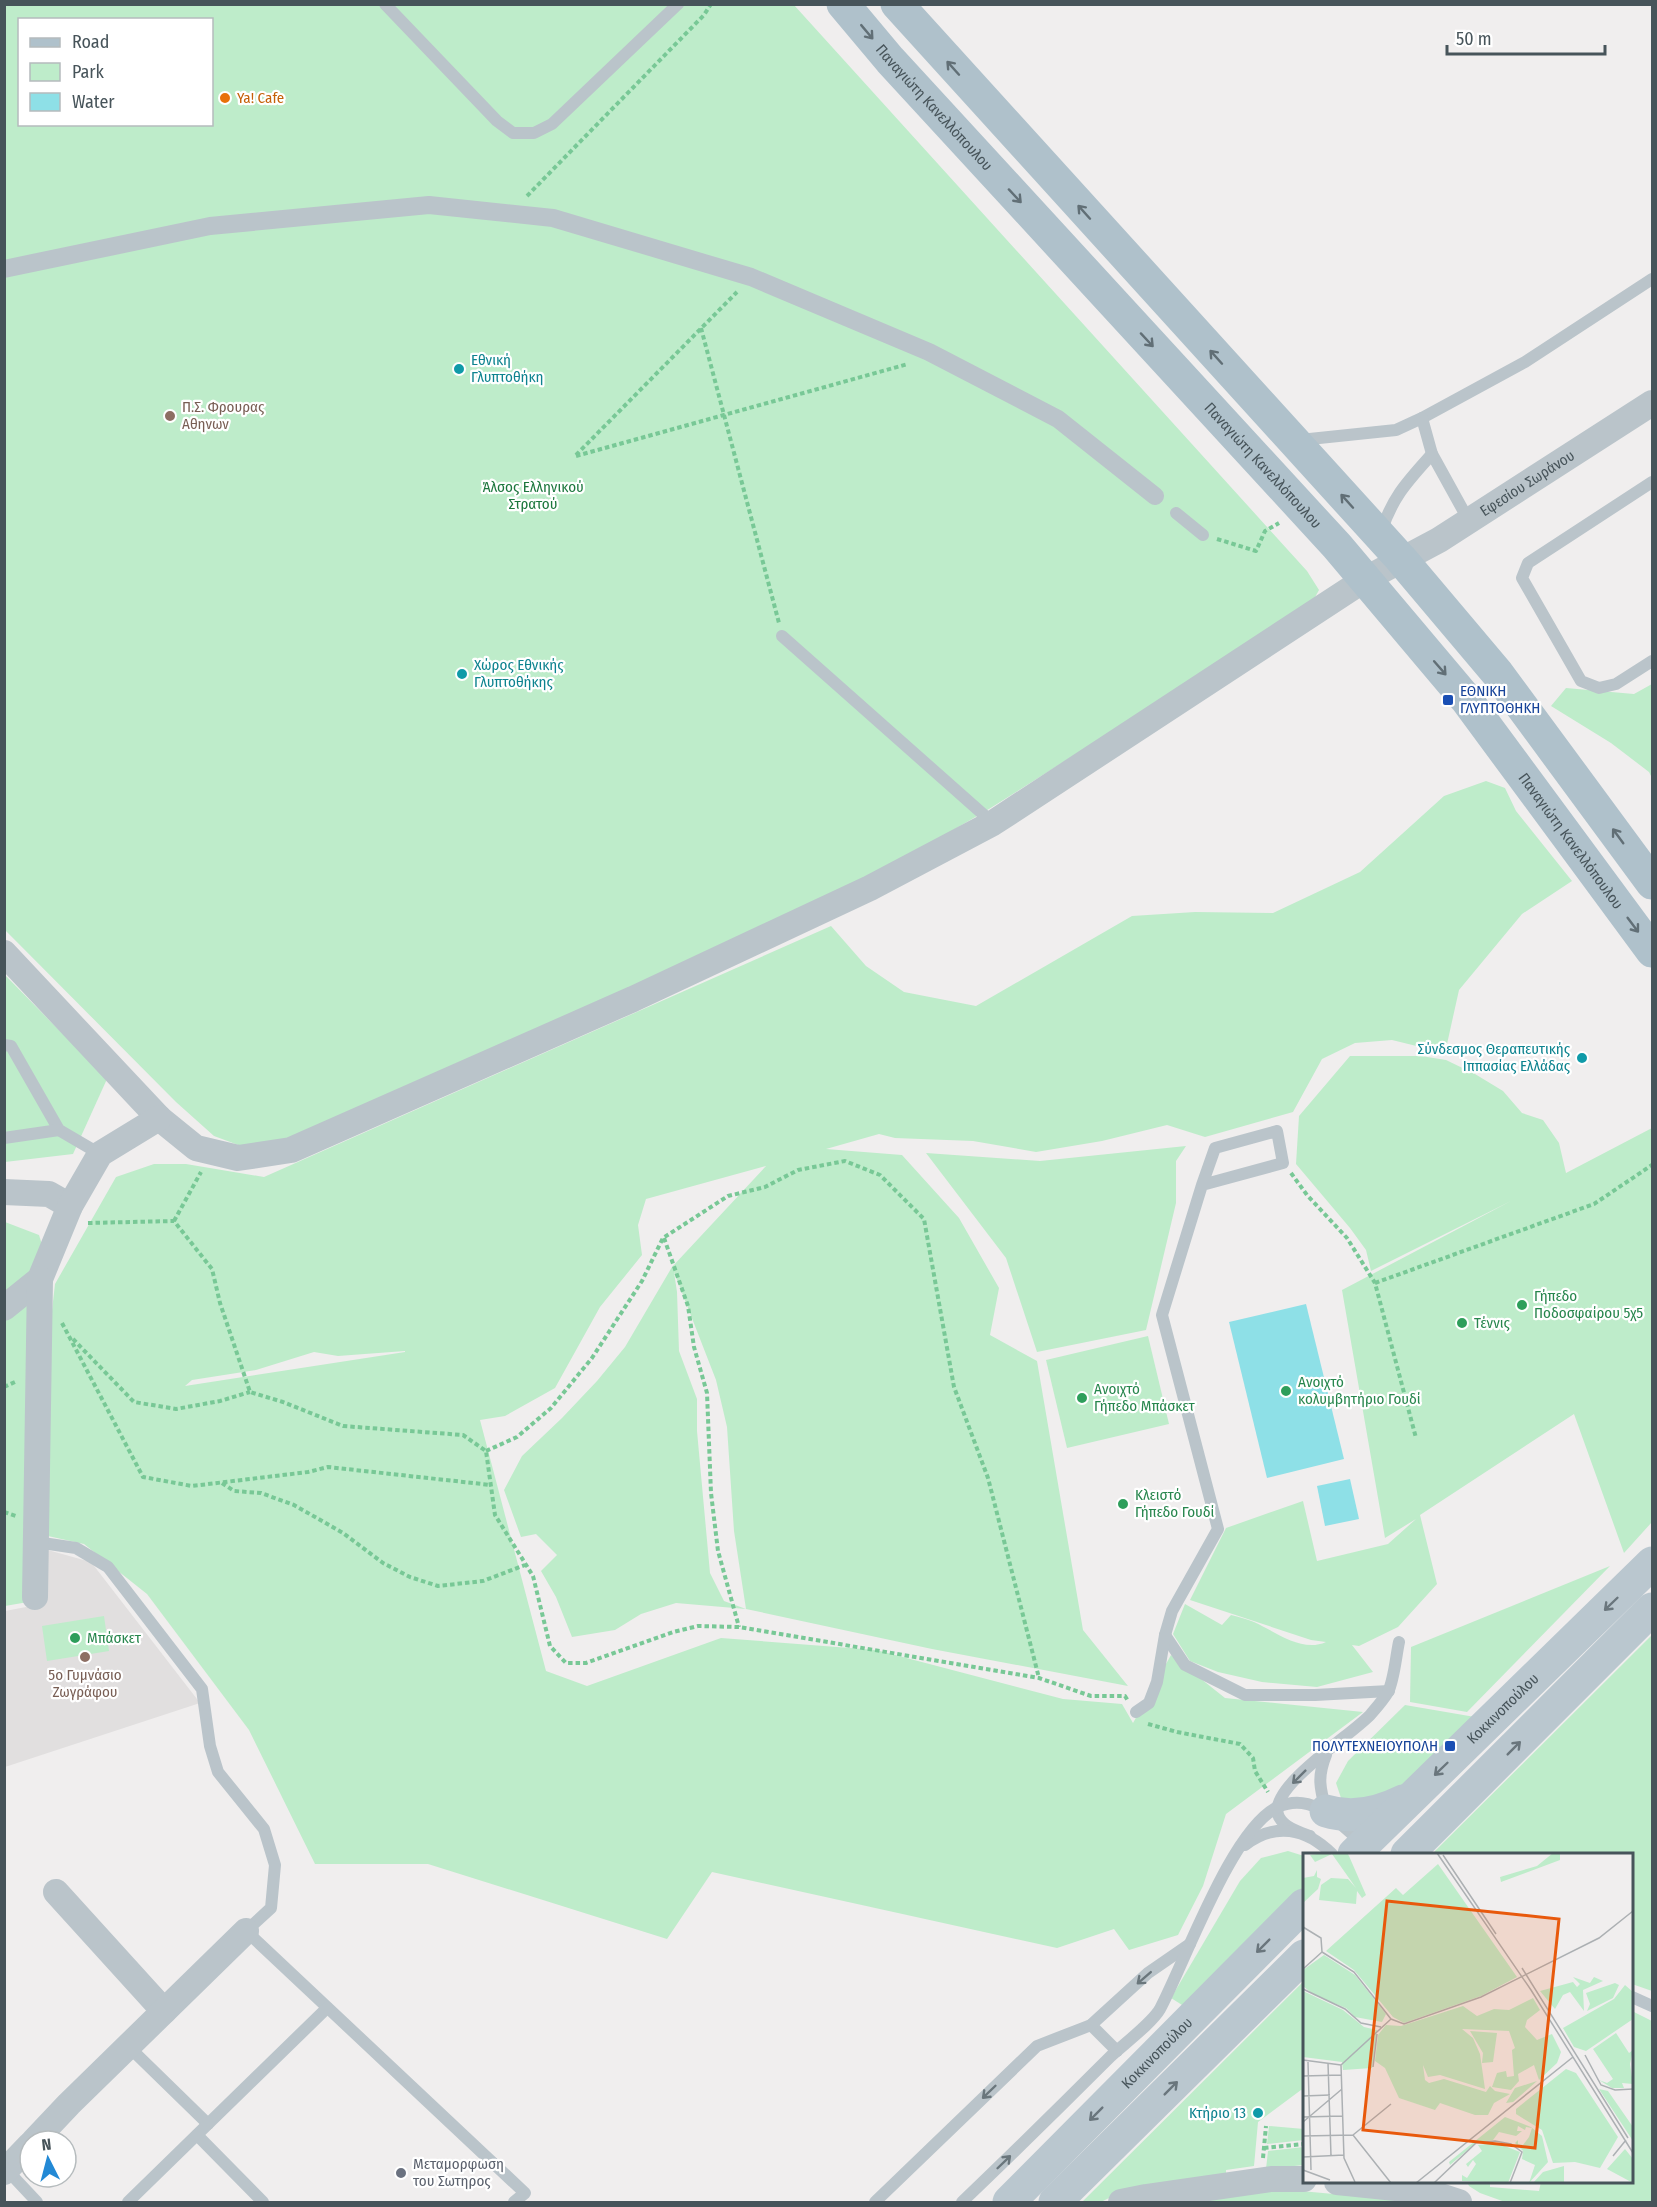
<svg xmlns="http://www.w3.org/2000/svg" width="1657" height="2207" font-family="'Fira Sans Condensed',sans-serif">
<style>
.education{fill:#e1dfdf}
.green{fill:#beecca;fill-rule:evenodd}
.water{fill:#8ee0e7}
.lines{fill:none;stroke-linecap:round;stroke-linejoin:round}
.path{stroke:#78c896;stroke-width:4;stroke-dasharray:4.5 3;stroke-linecap:butt}
.service{stroke:#bac4ca;stroke-width:12}
.pedestrian{stroke:#bac4ca;stroke-width:18}
.minor{stroke:#bac4ca;stroke-width:26}
.secondary{stroke:#bac7cf;stroke-width:33}
.primary{stroke:#afc1cb;stroke-width:33}
.oneway{stroke:#616f76}
.oneway2{stroke:#6a767d}
.oneway3{stroke:#6a767c}
.food-dot{fill:#e8710a;stroke:#fff;stroke-width:2}
.culture-dot{fill:#0f9aa8;stroke:#fff;stroke-width:2}
.education-dot{fill:#8d6e63;stroke:#fff;stroke-width:2}
.transit-dot{fill:#1a4fb4;stroke:#fff;stroke-width:2}
.leisure-dot{fill:#2e9e5b;stroke:#fff;stroke-width:2}
.worship-dot{fill:#6b7280;stroke:#fff;stroke-width:2}
.labels{text-anchor:middle;stroke-width:4.5;stroke-linejoin:round;paint-order:stroke}
.food-label{font-size:15px;fill:#c56008;stroke:#fff;text-anchor:start}
.street-label{font-size:15px;fill:#47545a;stroke:#fff}
.culture-label{font-size:15px;fill:#0d838f;stroke:#fff;text-anchor:start}
.education-label{font-size:15px;fill:#785e54;stroke:#fff;text-anchor:start}
.park-label{font-size:15px;fill:#1c773d;stroke:#fff}
.transit-label{font-size:15px;fill:#164399;stroke:#fff;text-anchor:start}
.leisure-label{font-size:15px;fill:#27864d;stroke:#fff;text-anchor:start}
.worship-label{font-size:15px;fill:#5b616d;stroke:#fff;text-anchor:start}
.inset-road{fill:none;stroke:#acb0b3;stroke-width:1.5}
.view{fill:#e8590c;fill-opacity:0.15;stroke:#e8590c;stroke-width:3}
.inset-edge{fill:none;stroke:#47545a;stroke-width:3}
</style>
<rect width="100%" height="100%" fill="#f0eeee"/>
<path class="education" d="M44 1549 91 1562 200 1703 5 1767V1611L42 1604Z"/>
<g class="green">
<path d="M4 5H794L1307 571 1319 590 1314 599 1261 637 989 809 856 887 289 1142 249 1149 214 1136 176 1102 5 930ZM20 20H212V124H20Z"/>
<path d="M1652 684V778L1649 772 1611 743 1551 706 1566 688 1634 694Z"/>
<path d="M1486 781 1505 788 1516 811 1572 881 1522 914 1459 990 1445 1053 1392 1040 1355 1043 1322 1059 1293 1112 1205 1137 1167 1125 1102 1141 1036 1152 973 1141 895 1138 879 1134 826 1149 902 1155 959 1218 999 1288 990 1335 1037 1361 1083 1630 1128 1686 932 1649 746 1609 676 1603 641 1614 615 1630 572 1637 556 1597 541 1571 557 1555 536 1534 521 1537 504 1490 522 1456 562 1418 597 1381 625 1347 672 1267 766 1166 646 1199 638 1225 642 1255 600 1307 555 1388 505 1416 480 1420 546 1671 587 1686 721 1638 876 1650 1063 1699 1122 1704 1133 1723 1171 1655 1225 1698 1363 1712 1226 1814 1203 1886 1178 1935 1129 1950 1114 1929 1057 1948 712 1872 667 1939 428 1864H315L249 1730 147 1594 84 1544 48 1536 49 1337 55 1284 116 1177 154 1164H186L264 1177 831 926 866 966 904 992 976 1006 1132 916 1195 912 1273 913 1360 872 1444 796ZM674 1272 716 1380 727 1427 734 1531 746 1609 724 1601 710 1573 697 1431V1399L679 1351 677 1292ZM405 1351V1352L185 1386 192 1380 256 1370 314 1352 338 1356Z"/>
<path d="M4 974 107 1079 73 1154 5 1162Z"/>
<path d="M1350 1056H1421L1446 1060 1475 1074 1503 1091 1522 1113 1543 1120 1559 1143 1566 1173 1652 1128V1522L1624 1553 1574 1414 1420 1515 1437 1584 1398 1627 1359 1646 1352 1645 1373 1672 1317 1687 1262 1682 1218 1672 1190 1661 1173 1634 1185 1604 1222 1625 1231 1615C1239 1617 1247 1619 1254 1622 1276 1632 1302 1653 1326 1642L1311 1640 1190 1600 1226 1528 1303 1501 1317 1561 1388 1544 1416 1519 1385 1538 1342 1290 1511 1201 1371 1271 1366 1250 1350 1228 1296 1164 1299 1116Z"/>
<path d="M1186 1146 1176 1161V1203L1146 1330 1037 1352 1006 1258 926 1153 1040 1161Z"/>
<path d="M5 1222 39 1235 47 1261 5 1304Z"/>
<path d="M30 1298 28 1602 5 1606V1321Z"/>
<path d="M1148 1336 1169 1424 1067 1448 1046 1360Z"/>
<path d="M1610 1566 1467 1712 1410 1702 1411 1647Z"/>
<path d="M104 1616 109 1651 47 1661 42 1626Z"/>
<path d="M1652 1635V1991L1632 1984V1854H1434L1435 1851Z"/>
<path d="M1405 1705 1475 1717 1405 1790 1360 1808 1341 1798 1336 1783 1348 1761Z"/>
<path d="M1288 1851 1304 1856V1893L1190 2010 1171 1998 1240 1881 1261 1858Z"/>
<path d="M1304 1981V2091L1301 2090 1258 2122 1254 2166 1226 2170V2175L1119 2193 1101 2202H1082Z"/>
<path d="M1632 2011 1652 2021V2202H1505L1480 2193 1469 2186 1467 2182H1490V2187L1539 2191 1541 2182H1632Z"/>
<path d="M1269 2126 1304 2129V2140L1267 2144Z"/>
<path d="M1304 2147V2165L1266 2169 1268 2151Z"/>
<path d="M1273 2190H1290L1421 2202H1189Z"/>
</g>
<g class="water">
<path d="M1306 1304 1344 1459 1267 1478 1229 1322Z"/>
<path d="M1350 1479 1359 1519 1325 1526 1317 1486Z"/>
</g>
<g class="lines">
<g class="path">
<path d="M527 196 704 15 711 4"/>
<path d="M701 328 779 623"/>
<path d="M576 455 737 292"/>
<path d="M576 456 908 364"/>
<path d="M1217 539 1256 551 1265 531 1279 523"/>
<path d="M1291 1173 1307 1195 1347 1238 1375 1283 1416 1438"/>
<path d="M174 1221 201 1172"/>
<path d="M88 1223 174 1221 212 1269 220 1303 250 1392 283 1402 343 1426 463 1435 486 1451 495 1515 533 1576 550 1646 566 1663H586L673 1632 698 1626 739 1627 1039 1678 1091 1696H1125L1128 1701"/>
<path d="M664 1238 688 1306 694 1347 707 1393 711 1493 718 1551 739 1627"/>
<path d="M1375 1283 1594 1204 1652 1165"/>
<path d="M62 1323 143 1477 192 1486 308 1472 328 1467 491 1485"/>
<path d="M73 1339 134 1402 176 1409 220 1401 250 1392"/>
<path d="M4 1387 17 1381"/>
<path d="M4 1427V1432"/>
<path d="M486 1451 517 1437 551 1408 592 1358 642 1281 663 1238 728 1196 765 1187 798 1170 845 1161 880 1175 924 1219 954 1387 988 1478 1039 1678"/>
<path d="M222 1483 234 1491 261 1493 294 1505 343 1533 383 1563 410 1577 438 1586 483 1581 525 1565"/>
<path d="M4 1512 16 1516"/>
<path d="M1148 1724 1177 1732 1240 1744 1253 1758 1255 1771 1268 1792"/>
<path d="M1264 2148 1304 2144"/>
<path d="M1263 2158 1266 2126"/>
</g>
<g class="service">
<path d="M385 4 497 121 513 133H534L552 124 678 4"/>
<path d="M1422 418 1525 362 1652 279"/>
<path d="M1300 440 1396 430 1422 418 1432 454 1469 521"/>
<path d="M1652 482 1528 563 1522 578 1581 681 1599 688 1616 684 1652 661"/>
<path d="M1176 513 1203 535"/>
<path d="M1381 532C1393 496 1407 482 1432 454"/>
<path d="M782 636 993 823"/>
<path d="M4 1045 11 1046 59 1130 100 1154"/>
<path d="M4 1138 59 1130"/>
<path d="M36 1542 76 1548 108 1567 202 1689 210 1746 218 1772 264 1829 275 1865 271 1908 246 1931 525 2193 514 2202"/>
<path d="M1165 1635 1185 1665 1245 1695H1315L1389 1691"/>
<path d="M1136 1712 1149 1703 1157 1682 1165 1635 1172 1611 1218 1529 1162 1315 1202 1185 1283 1163 1277 1131 1215 1148 1202 1185"/>
<path d="M1326 1755C1317 1777 1320 1788 1326 1811"/>
<path d="M1310 1836C1299 1832 1285 1828 1279 1817 1264 1789 1355 1733 1371 1714 1377 1707 1384 1699 1388 1692 1394 1680 1396 1656 1399 1642"/>
<path d="M1245 1845C1275 1822 1306 1828 1332 1854"/>
<path d="M1632 1997 1652 2006"/>
<path d="M1091 2025 1117 2051"/>
<path d="M128 2046 208 2124"/>
<path d="M197 2135 263 2202"/>
<path d="M7 2170 37 2202"/>
<path d="M128 2202 327 2008"/>
<path d="M875 2202 1037 2046 1091 2025 1148 1973 1190 1944"/>
<path d="M962 2202C1012 2154 1062 2105 1111 2056 1124 2044 1152 2023 1160 2009 1185 1962 1232 1828 1278 1807 1313 1791 1339 1823 1363 1844"/>
</g>
<path class="pedestrian" d="M4 269 210 226 429 205 553 218 751 277 929 352 1058 419 1155 496"/>
<g class="minor">
<path id="s1" d="M4 953 159 1118 196 1148 238 1158 291 1150 633 999 870 888 993 823 1364 580 1439 540 1652 403"/>
<path d="M4 1192 49 1194 70 1206"/>
<path d="M4 1308 40 1279 70 1206 100 1154 159 1118"/>
<path d="M35 1597 40 1279"/>
<path d="M56 1892 164 2011"/>
<path d="M34 2141 69 2104 246 1931"/>
<path d="M4 2172 30 2145"/>
<path d="M1337 2182 1425 2191 1459 2202"/>
<path d="M1121 2202 1146 2197 1271 2179H1304"/>
</g>
<g class="secondary">
<path d="M1326 1811C1352 1819 1379 1813 1403 1801"/>
<path id="s2" d="M1354 1854 1652 1563"/>
<path d="M1407 1854 1652 1609"/>
<path id="s3" d="M1009 2202 1304 1905"/>
<path d="M1055 2202 1304 1956"/>
</g>
<g class="primary">
<path id="s4" d="M843 4 890 60 1337 546 1466 699 1652 951"/>
<path d="M897 4 1401 559 1498 674 1652 883"/>
</g>
</g>
<defs><path id="oneway-shaft" d="M-6 0H5M1.5-3L5.5 0L1.5 3" fill="none" stroke-width="1.6" stroke-linecap="round" stroke-linejoin="round" transform="scale(1.5)"/></defs>
<g class="oneway">
<use href="#oneway-shaft" transform="translate(867 32) rotate(50)"/>
<use href="#oneway-shaft" transform="translate(953 68) rotate(-132)"/>
<use href="#oneway-shaft" transform="translate(1015 196) rotate(47)"/>
<use href="#oneway-shaft" transform="translate(1084 212) rotate(-132)"/>
<use href="#oneway-shaft" transform="translate(1147 340) rotate(47)"/>
<use href="#oneway-shaft" transform="translate(1216 357) rotate(-132)"/>
<use href="#oneway-shaft" transform="translate(1347 501) rotate(-132)"/>
<use href="#oneway-shaft" transform="translate(1440 668) rotate(49)"/>
<use href="#oneway-shaft" transform="translate(1618 836) rotate(-126)"/>
<use href="#oneway-shaft" transform="translate(1633 925) rotate(53)"/>
</g>
<g class="oneway2">
<use href="#oneway-shaft" transform="translate(1611 1604) rotate(136)"/>
<use href="#oneway-shaft" transform="translate(1514 1748) rotate(-45)"/>
<use href="#oneway-shaft" transform="translate(1441 1769) rotate(136)"/>
<use href="#oneway-shaft" transform="translate(1263 1946) rotate(135)"/>
<use href="#oneway-shaft" transform="translate(1171 2088) rotate(-45)"/>
<use href="#oneway-shaft" transform="translate(1096 2114) rotate(135)"/>
</g>
<g class="oneway3">
<use href="#oneway-shaft" transform="translate(1299 1777) rotate(135)"/>
<use href="#oneway-shaft" transform="translate(1144 1978) rotate(139)"/>
<use href="#oneway-shaft" transform="translate(989 2092) rotate(136)"/>
<use href="#oneway-shaft" transform="translate(1004 2162) rotate(-44)"/>
</g>
<circle class="food-dot" cx="225" cy="98" r="6"/>
<g class="culture-dot">
<circle cx="459" cy="369" r="6"/>
<circle cx="462" cy="674" r="6"/>
<circle cx="1582" cy="1058" r="6"/>
<circle cx="1258" cy="2113" r="6"/>
</g>
<g class="education-dot">
<circle cx="170" cy="416" r="6"/>
<circle cx="85" cy="1657" r="6"/>
</g>
<g class="transit-dot">
<rect x="1442" y="694" width="12" height="12" rx="3"/>
<rect x="1444" y="1740" width="12" height="12" rx="3"/>
</g>
<g class="leisure-dot">
<circle cx="1522" cy="1305" r="6"/>
<circle cx="1462" cy="1323" r="6"/>
<circle cx="1286" cy="1391" r="6"/>
<circle cx="1082" cy="1398" r="6"/>
<circle cx="1123" cy="1504" r="6"/>
<circle cx="75" cy="1638" r="6"/>
</g>
<circle class="worship-dot" cx="401" cy="2173" r="6"/>
<g class="labels">
<g class="food-label">
<text x="237" y="103">Ya! Cafe</text>
</g>
<g class="street-label">
<text dy="5" stroke="none"><textPath href="#s4" startOffset="138">Παναγιώτη Κανελλόπουλου</textPath></text>
<text dy="5" stroke="none"><textPath href="#s4" startOffset="624">Παναγιώτη Κανελλόπουλου</textPath></text>
<text dy="5" stroke="none"><textPath href="#s1" startOffset="1779">Εφεσίου Σωράνου</textPath></text>
<text dy="5" stroke="none"><textPath href="#s4" startOffset="1110">Παναγιώτη Κανελλόπουλου</textPath></text>
<text dy="5" stroke="none"><textPath href="#s2" startOffset="208">Κοκκινοπούλου</textPath></text>
<text dy="5" stroke="none"><textPath href="#s3" startOffset="210">Κοκκινοπούλου</textPath></text>
</g>
<g class="culture-label">
<text x="471" y="365">Εθνική<tspan x="471" dy="17">Γλυπτοθήκη</tspan></text>
<text x="474" y="670">Χώρος Εθνικής<tspan x="474" dy="17">Γλυπτοθήκης</tspan></text>
<text x="1570" y="1054" text-anchor="end">Σύνδεσμος Θεραπευτικής<tspan x="1570" dy="17">Ιππασίας Ελλάδας</tspan></text>
<text x="1246" y="2118" text-anchor="end">Κτήριο 13</text>
</g>
<g class="education-label">
<text x="182" y="412">Π.Σ. Φρουρας<tspan x="182" dy="17">Αθηνων</tspan></text>
<text x="85" y="1680" text-anchor="middle">5ο Γυμνάσιο<tspan x="85" dy="17">Ζωγράφου</tspan></text>
</g>
<g class="park-label">
<text x="533" y="492">Άλσος Ελληνικού<tspan x="533" dy="17">Στρατού</tspan></text>
</g>
<g class="transit-label">
<text x="1460" y="696">ΕΘΝΙΚΗ<tspan x="1460" dy="17">ΓΛΥΠΤΟΘΗΚΗ</tspan></text>
<text x="1438" y="1751" text-anchor="end">ΠΟΛΥΤΕΧΝΕΙΟΥΠΟΛΗ</text>
</g>
<g class="leisure-label">
<text x="1534" y="1301">Γήπεδο<tspan x="1534" dy="17">Ποδοσφαίρου 5χ5</tspan></text>
<text x="1474" y="1328">Τέννις</text>
<text x="1298" y="1387">Ανοιχτό<tspan x="1298" dy="17">κολυμβητήριο Γουδί</tspan></text>
<text x="1094" y="1394">Ανοιχτό<tspan x="1094" dy="17">Γήπεδο Μπάσκετ</tspan></text>
<text x="1135" y="1500">Κλειστό<tspan x="1135" dy="17">Γήπεδο Γουδί</tspan></text>
<text x="87" y="1643">Μπάσκετ</text>
</g>
<g class="worship-label">
<text x="413" y="2169">Μεταμορφωση<tspan x="413" dy="17">του Σωτηρος</tspan></text>
</g>
</g>
<g transform="translate(1303 1853)">
<rect width="330" height="330" fill="#f0eeee"/>
<path d="M20 0H44L46 3 63 42 59 45 54 38 53 51 16 47 18 32 28 25 45 26 53 35 29 1 12 9 7 2ZM250 0H257V7L198 29 197 24 234 13ZM135 11 214 124 178 143 101 170 90 164 51 117 23 98 93 35 100 42ZM14 17V24L18 26 15 36 0 50V25L11 23ZM21 102 52 122 83 161 79 169 52 164 43 155 11 142 0 133V117ZM270 124 287 130 291 124 300 128 280 137 281 158 267 139 260 142 252 156 237 138 270 129 274 134 277 131ZM312 130 316 132 310 145 284 158 287 151 283 140ZM322 132 330 139V166L283 198 271 194 260 175 311 146ZM0 138 40 157 61 174 74 177 69 215 40 217 39 209 0 204ZM230 145 237 157 224 167 222 174 234 187 249 181 258 199 254 210 236 227 231 212 215 221 216 228 208 237 189 234 194 220 203 218 204 224 211 223 209 197 212 195 206 178 159 176 170 185 177 201 182 236 137 222 125 224 120 212 122 227 126 230 141 226 183 239 187 233 192 238 207 241 191 250 185 262H172L137 250 132 257 96 245 82 215 72 208 75 182 83 172 98 173 160 153 174 163 191 156 206 157ZM167 178 194 180 190 209 179 210 180 200ZM313 180 326 200 330 197 327 211 330 231 319 230 321 235H309L296 227 304 230 310 226 290 196ZM263 216 273 220 315 284 297 315 272 309 250 310 239 277 213 261V256ZM234 228 210 249 203 250 212 235ZM296 236 305 238 330 274V288ZM202 264 228 274 239 283 245 309 226 330 232 312 219 306 220 298 212 290 215 287V291L220 292 226 284 229 275 223 274 222 277 215 273 214 278H219L213 283 196 279 190 287 173 290 147 312 146 309ZM194 290 217 299 205 330 159 328V322L164 325 173 311 170 307 165 314 163 311 179 298 175 292ZM322 296 330 306V330L304 316ZM261 313V330H230L240 319Z" fill="#beecca"/>
<path class="inset-road" d="M134 0 228 137 330 300M140 2 193 81M0 74 18 85 19 99M19 99 51 119 88 166 101 171 178 144 296 85 330 58M219 115 325 285M0 116 19 99M0 136 42 156 58 170 78 174M282 202 298 232 312 237 330 236M0 207 38 212M5 209 8 317M25 210 28 303M38 212 41 305 52 329M38 212 88 166M70 214 74 181M0 223 39 222M0 243 27 242M0 264 40 263M0 269 39 236M50 282 88 251M0 283 50 282 88 330M310 303 323 287M0 304 41 302M0 317 27 327M113 330 270 204M131 330 173 290 192 288 208 291 219 299 207 330"/>
<path class="view" d="M84 48 256 66 232 295 60 277Z"/>
<rect width="330" height="330" class="inset-edge"/>
</g>
<rect width="1657" height="2207" fill="none" stroke="#47545a" stroke-width="12"/>
<rect x="18" y="18" width="195" height="108" fill="#ffffff" stroke="#b5bbbd" stroke-width="1.5"/>
<rect x="30" y="38" width="30" height="9" fill="#afc1cb" stroke="#b5bbbd" stroke-width="1.5"/>
<text x="72" y="48" font-size="18" fill="#47545a">Road</text>
<rect x="30" y="63" width="30" height="18" fill="#beecca" stroke="#b5bbbd" stroke-width="1.5"/>
<text x="72" y="78" font-size="18" fill="#47545a">Park</text>
<rect x="30" y="93" width="30" height="18" fill="#8ee0e7" stroke="#b5bbbd" stroke-width="1.5"/>
<text x="72" y="108" font-size="18" fill="#47545a">Water</text>
<g transform="translate(48 2159) rotate(354)"><circle r="28" fill="#ffffff" stroke="#b5bbbd" stroke-width="1.5"/>
<path d="M0-4.5L10 22L0 15L-10 22Z" fill="#2389d5"/>
<text y="-9" font-size="16" font-weight="bold" text-anchor="middle" fill="#47545a">N</text>
</g>
<path d="M1447 45v9h158v-9" fill="none" stroke="#47545a" stroke-width="3"/>
<text x="1456" y="45" font-size="18" fill="#47545a" stroke="#ffffff" stroke-width="4.5" paint-order="stroke">50 m</text>
</svg>
